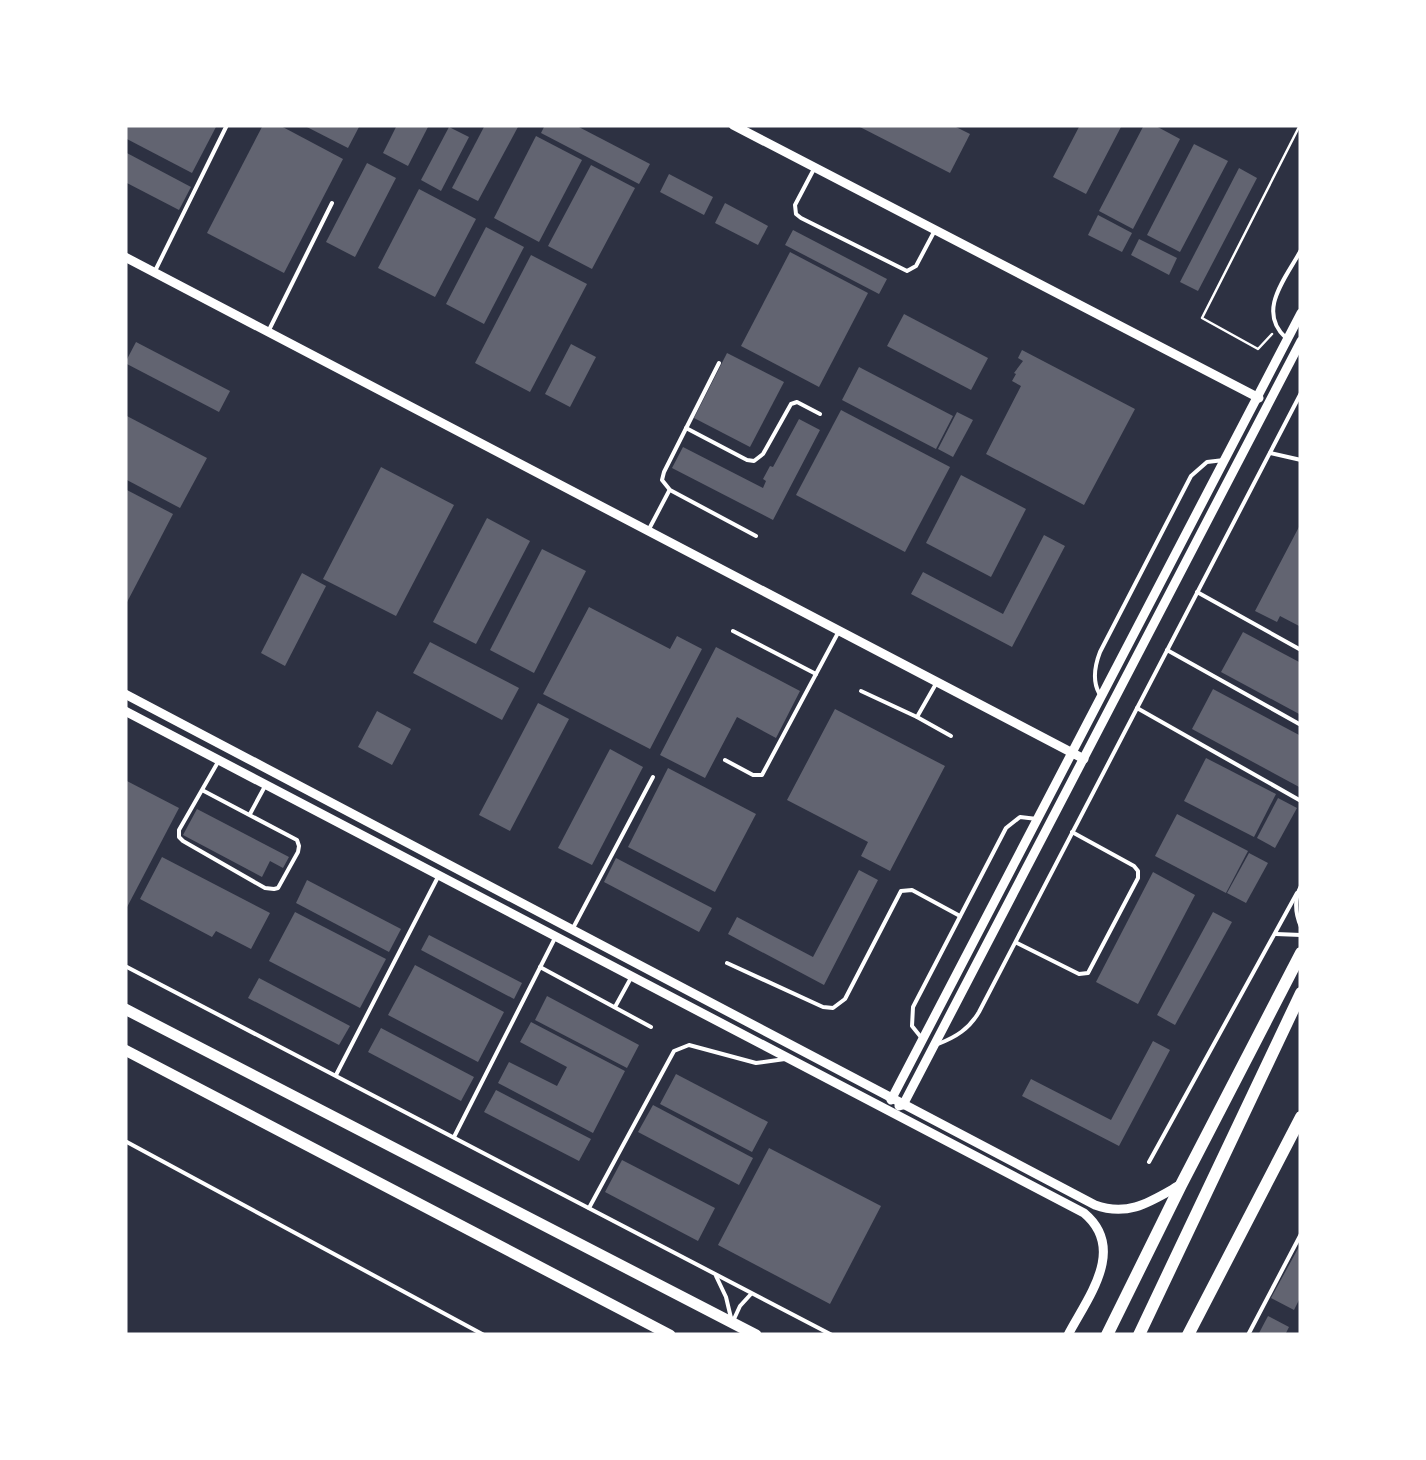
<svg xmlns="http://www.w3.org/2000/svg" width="1426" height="1460" font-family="'Public Sans',sans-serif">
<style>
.building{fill:#626471}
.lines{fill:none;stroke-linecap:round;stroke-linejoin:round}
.path{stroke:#fff;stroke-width:2.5}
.service{stroke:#fff;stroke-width:4}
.minor{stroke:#fff;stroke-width:9}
.tertiary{stroke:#fff;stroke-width:11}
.secondary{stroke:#fff;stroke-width:12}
</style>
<rect width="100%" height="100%" fill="#2d3142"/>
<g class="building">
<path d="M125 125H217L192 173 125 138Z"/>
<path d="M263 125H279L343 159 284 273 207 233Z"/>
<path d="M303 125H360L348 148Z"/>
<path d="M397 125H429L408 166 383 153Z"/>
<path d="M485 125H519L478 201 452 188Z"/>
<path d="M545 125H575L650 164 639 184 541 133Z"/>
<path d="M856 125H952L970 134 950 173Z"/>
<path d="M1080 125H1122L1086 194 1053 177Z"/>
<path d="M1144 125H1154L1180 139 1133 229 1099 211Z"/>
<path d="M449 127 469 137 441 191 421 180Z"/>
<path d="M536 136 582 160 539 242 494 218Z"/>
<path d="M1194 144 1228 161 1180 252 1147 235Z"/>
<path d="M125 152 191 187 179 210 125 182Z"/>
<path d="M367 163 396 178 355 257 326 242Z"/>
<path d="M591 165 635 188 592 269 548 246Z"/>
<path d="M1239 168 1257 178 1198 291 1180 282Z"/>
<path d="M669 174 713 197 704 215 660 192Z"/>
<path d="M419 189 476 219 435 297 378 268Z"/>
<path d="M725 203 768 226 758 245 715 223Z"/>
<path d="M1098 215 1132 233 1122 252 1088 235Z"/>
<path d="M486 227 524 247 484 324 446 304Z"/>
<path d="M793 230 887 279 879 294 785 245Z"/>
<path d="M1139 239 1177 258 1169 275 1131 255Z"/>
<path d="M790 252 868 293 819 387 741 346Z"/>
<path d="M531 255 587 284 530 392 475 363Z"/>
<path d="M904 314 988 358 971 390 887 346Z"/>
<path d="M136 342 230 391 219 412 125 363Z"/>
<path d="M571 344 596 357 570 407 545 394Z"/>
<path d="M1022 350 1135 409 1084 505 986 454 1021 386 1012 381 1016 374 1014 373 1023 361 1018 358Z"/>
<path d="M727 353 784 382 750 447 694 418Z"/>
<path d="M859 367 953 416 936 449 842 400Z"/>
<path d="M841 410 950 467 905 552 796 495Z"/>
<path d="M957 412 973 420 953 457 938 449Z"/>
<path d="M125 415 207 458 180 508 125 479Z"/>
<path d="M799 419 820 430 773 520 672 468 683 447 763 488 766 481 763 479 770 466 773 467Z"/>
<path d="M381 467 454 505 396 616 323 579Z"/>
<path d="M961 475 1026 509 991 577 926 543Z"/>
<path d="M125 489 173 514 125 606Z"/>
<path d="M487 518 530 541 476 644 433 622Z"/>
<path d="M1301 523 1300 579 1301 627 1280 616 1277 622 1255 611Z"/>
<path d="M1044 535 1065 546 1012 647 911 594 923 572 1003 614Z"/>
<path d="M542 549 586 571 534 673 490 650Z"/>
<path d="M302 573 326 586 285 666 261 653Z"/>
<path d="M589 607 670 649 677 636 702 649 650 749 543 694Z"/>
<path d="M1243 632 1301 663V715L1221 672Z"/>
<path d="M430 642 519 688 502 720 413 673Z"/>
<path d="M716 647 800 691 776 738 737 717 705 778 660 755Z"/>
<path d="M1213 689 1301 736V788L1192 729Z"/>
<path d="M538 703 569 719 510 831 479 815Z"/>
<path d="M835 709 945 766 890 871 861 856 868 842 787 800Z"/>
<path d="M377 711 411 729 392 765 358 747Z"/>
<path d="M610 749 643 767 592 865 558 848Z"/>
<path d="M1206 758 1276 794 1254 837 1184 801Z"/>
<path d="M668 768 756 814 715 892 628 847Z"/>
<path d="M125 780 179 808 125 911Z"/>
<path d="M1278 798 1297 808 1275 848 1257 838Z"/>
<path d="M197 809 289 857 283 868 270 861 262 877 183 835Z"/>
<path d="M1177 814 1248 851 1226 893 1155 856Z"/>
<path d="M1249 853 1268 863 1246 903 1227 893Z"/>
<path d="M162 857 270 913 251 949 216 931 212 937 140 899Z"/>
<path d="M616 858 712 908 699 932 604 882Z"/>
<path d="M859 870 878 880 824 985 728 934 737 917 813 957Z"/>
<path d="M1153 872 1195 895 1138 1004 1096 982Z"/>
<path d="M307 880 401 929 389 952 296 903Z"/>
<path d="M295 912 386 959 360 1008 269 961Z"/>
<path d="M1213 912 1232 922 1175 1025 1157 1015Z"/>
<path d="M429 935 522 983 514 999 421 950Z"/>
<path d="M415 965 504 1012 478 1062 388 1015Z"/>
<path d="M259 978 350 1026 339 1045 248 998Z"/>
<path d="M547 996 639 1045 627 1068 535 1020Z"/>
<path d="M531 1022 625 1071 593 1133 498 1083 509 1062 557 1086 567 1067 520 1042Z"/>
<path d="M381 1028 474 1077 461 1101 368 1052Z"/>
<path d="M1153 1041 1170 1050 1119 1146 1022 1096 1031 1079 1111 1120Z"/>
<path d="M676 1074 768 1122 752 1152 660 1104Z"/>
<path d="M496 1090 591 1139 579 1161 484 1112Z"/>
<path d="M653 1105 753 1158 739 1185 638 1132Z"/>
<path d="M769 1148 881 1206 830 1304 718 1245Z"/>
<path d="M622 1160 715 1208 698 1241 605 1192Z"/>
<path d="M1301 1243V1296L1294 1310 1271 1298Z"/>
<path d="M1268 1316 1289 1327 1285 1335H1258Z"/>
</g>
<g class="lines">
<path class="path" d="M1272 334 1258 349 1202 318 1300 125"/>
<g class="service">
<path d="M815 167 795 205 796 214 801 218 907 271 916 266 934 232"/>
<path d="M154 273 227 125"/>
<path d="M268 332 332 203"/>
<path d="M1286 338C1256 311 1286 278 1301 250"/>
<path d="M719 363 664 472 662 480 670 490 756 536"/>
<path d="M686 428 747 460 754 461 763 454 791 404 797 402 820 414"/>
<path d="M1270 453 1301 460"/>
<path d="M648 531 669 491"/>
<path d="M1197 592 1301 650"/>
<path d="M733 631 816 674"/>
<path d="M1167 650 1301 725"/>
<path d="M861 691 917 717 937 682"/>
<path d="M1099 693C1092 680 1095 665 1100 652L1191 476 1207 462 1224 460"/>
<path d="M1137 708 1301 801"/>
<path d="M917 717 951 736"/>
<path d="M725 760 753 775H762L839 631"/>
<path d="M202 790 297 840 299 846 298 852 278 888 274 889 265 888 183 841 179 837V830L218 762"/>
<path d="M250 814 264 788"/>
<path d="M1301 886C1294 899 1295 913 1301 927"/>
<path d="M572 930 653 777"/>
<path d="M1276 934 1301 935"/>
<path d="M1017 943 1079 974 1088 973 1138 878V871L1134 866 1072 832"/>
<path d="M727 963 823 1007 833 1008 845 999 901 891 912 890 960 916"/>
<path d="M125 966 832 1335"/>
<path d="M540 967 651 1027"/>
<path d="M615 1007 632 976"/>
<path d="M920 1036 912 1026 913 1007 1006 828 1020 817 1037 819"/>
<path d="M938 1044C956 1037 969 1029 979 1012L1301 393"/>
<path d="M336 1075 439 875"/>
<path d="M454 1137 556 936"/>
<path d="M125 1141 484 1335"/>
<path d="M1149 1162 1297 893"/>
<path d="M589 1208 674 1051 689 1045 756 1063 785 1059"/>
<path d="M716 1276 726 1297 731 1318"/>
<path d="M734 1319 740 1306 751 1294"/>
<path d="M1248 1335 1301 1234"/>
</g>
<g class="minor">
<path d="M733 125 1259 398"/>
<path d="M125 257 1084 759"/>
<path d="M125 694 1095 1205C1128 1217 1150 1202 1178 1186"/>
<path d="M125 711 1084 1213C1127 1249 1088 1297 1068 1335"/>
<path d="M891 1100 1301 313"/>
<path d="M899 1106 903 1105 1301 341"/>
</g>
<g class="tertiary">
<path d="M125 1009 756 1335"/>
<path d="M125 1050 670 1335"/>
</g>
<g class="secondary">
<path d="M1107 1335 1181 1185 1301 953"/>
<path d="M1139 1335 1301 993"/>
<path d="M1188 1335 1301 1117"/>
</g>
</g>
<rect width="1426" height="1460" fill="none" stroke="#ffffff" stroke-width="255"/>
</svg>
